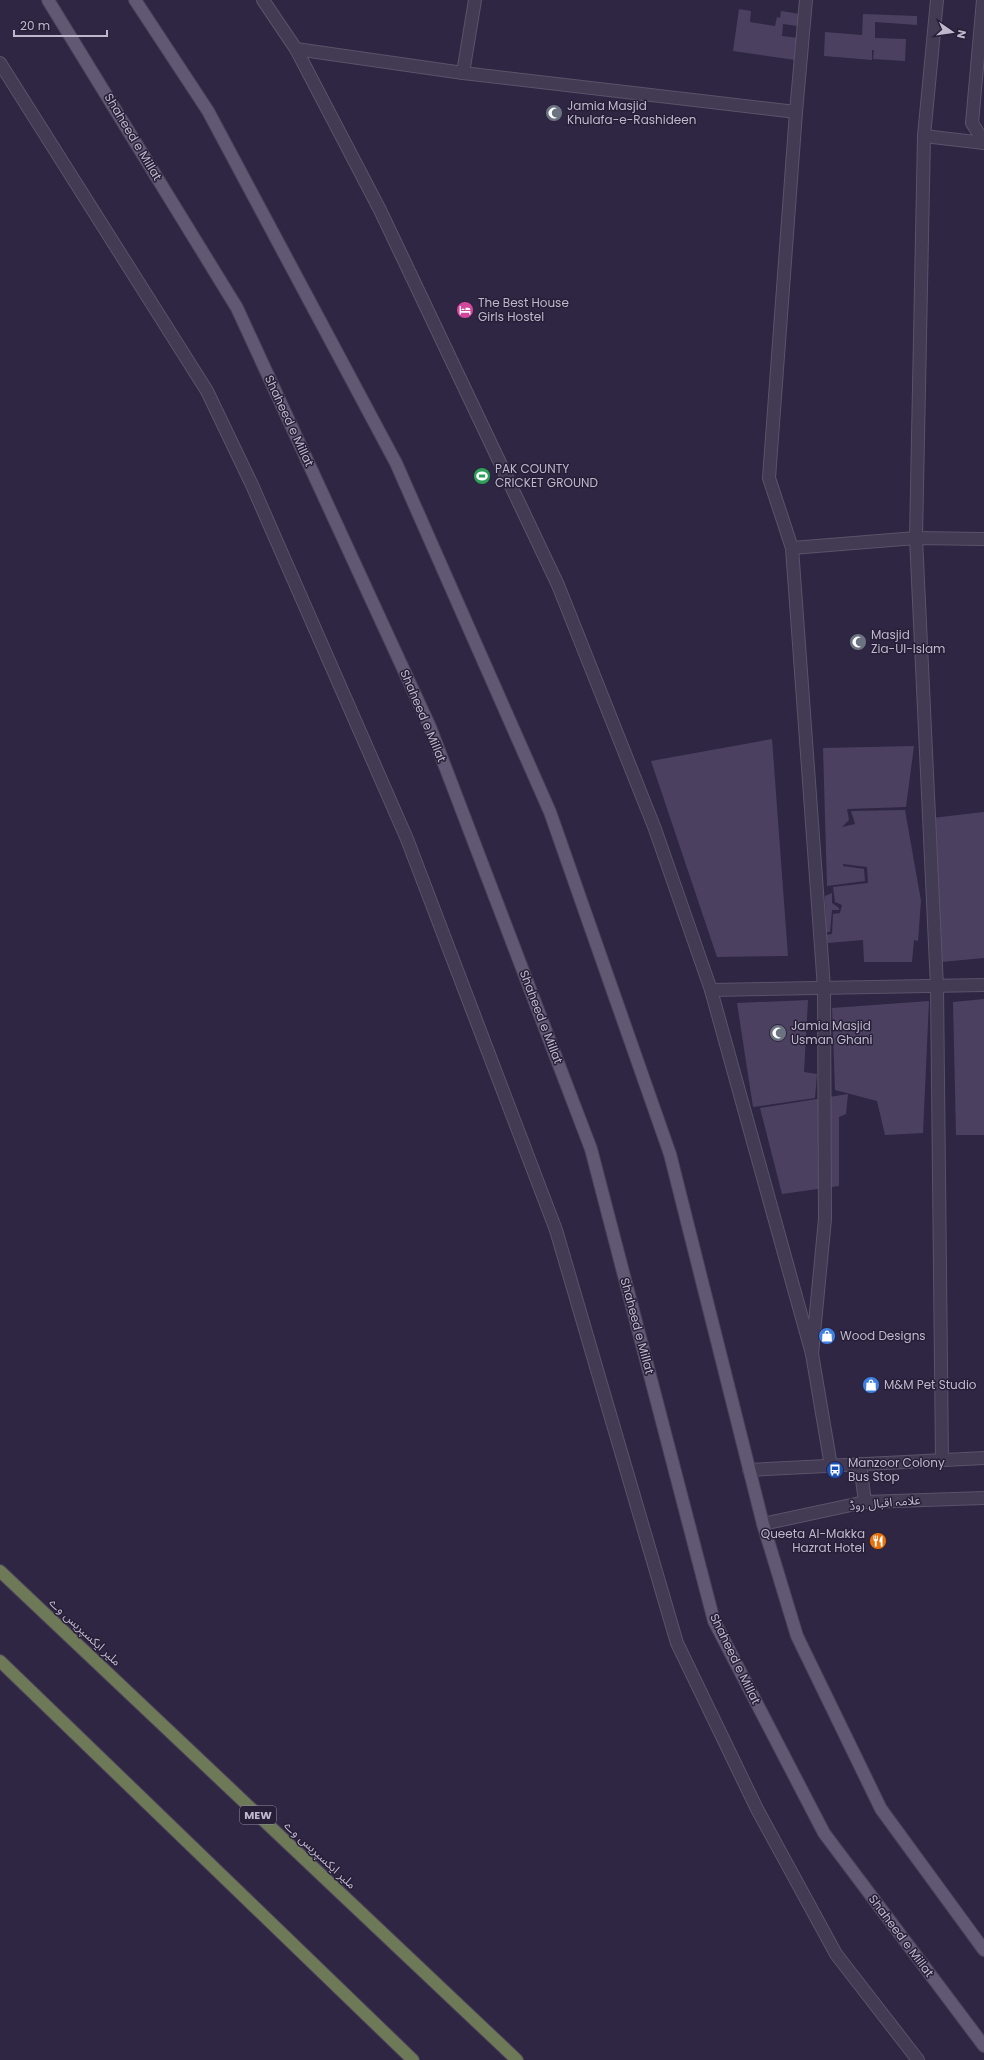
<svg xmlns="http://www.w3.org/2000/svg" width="984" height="2060" font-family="Poppins,'Noto Sans Arabic',sans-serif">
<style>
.building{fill:#4b4060}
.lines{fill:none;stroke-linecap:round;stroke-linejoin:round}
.minor-casing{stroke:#5b536a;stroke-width:14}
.tertiary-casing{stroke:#5b536a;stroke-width:14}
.primary-casing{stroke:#494159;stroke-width:14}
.motorway-casing{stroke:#4b425a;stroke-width:14}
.minor{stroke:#433a53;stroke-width:12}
.tertiary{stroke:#433a53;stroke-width:12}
.primary{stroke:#615973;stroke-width:12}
.motorway{stroke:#6d7957;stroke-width:12}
.labels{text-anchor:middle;stroke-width:3;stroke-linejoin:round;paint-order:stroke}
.shield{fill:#271f38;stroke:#918aa0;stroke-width:1}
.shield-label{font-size:11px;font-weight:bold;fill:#bfb8cc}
.poi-label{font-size:12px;fill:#bfb8cc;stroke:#271f38;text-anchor:start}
.street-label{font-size:12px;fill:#bfb8cc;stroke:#271f38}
</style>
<rect width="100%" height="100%" fill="#2f2643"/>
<g class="building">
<path d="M739 9 751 11 750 22 775 26 777 17 780 18 781 11 800 14 797 26 783 24 782 36 799 38 795 60 733 51Z"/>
<path d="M863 14 917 16V25L875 22V38L906 39 905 61 873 59 874 50H872V60L824 56 825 32 862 35Z"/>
<path d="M772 739 788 956 717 957 651 761Z"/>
<path d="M914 746 906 807 847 809 849 820 842 827 855 824 851 811 905 810 921 901 918 941 914 940 912 962H864L863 940 828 943 826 935 832 934 833 914 840 913 842 905 835 902 833 887 868 883 867 867 843 864V866L864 869 865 881 827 886 823 748Z"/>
<path d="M984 812V958L941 962 932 818Z"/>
<path d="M832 893V903L839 908V910H832L830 932H826L825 896Z"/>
<path d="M984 999V1135H956L953 1002Z"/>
<path d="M808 1000 804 1072 817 1074 815 1098 753 1107 737 1003Z"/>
<path d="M929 1001 923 1133 885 1135 877 1101 835 1090 832 1008Z"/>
<path d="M848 1094 846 1114 839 1117V1186L782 1194 760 1108Z"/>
</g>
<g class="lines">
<g class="minor-casing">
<g id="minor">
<path d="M263 0 296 49 380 210 558 585 655 829 711 990 812 1354 831 1466"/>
<path d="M937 0 924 136 916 538 937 987 942 1460"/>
<path d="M983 0 972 123 984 142"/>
<path d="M296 49 463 73 796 112 769 478 792 548 824 988 825 1219 812 1354"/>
<path d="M0 63 207 391 252 485 407 839 556 1230 677 1643 757 1809 836 1954 918 2060"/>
<path d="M463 73 475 0"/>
<path d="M796 112 806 0"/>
<path d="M924 136 984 143"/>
<path d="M792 548 916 538 984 539"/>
<path d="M711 990 984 985"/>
</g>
</g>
<g class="tertiary-casing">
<g id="tertiary">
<path d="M860 1464 865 1502"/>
<path d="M749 1470 984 1458"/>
<path d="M763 1524 865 1502 984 1498"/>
</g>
</g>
<g class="primary-casing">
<g id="primary">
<path d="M48 0 237 308 430 727 591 1149 714 1621 824 1833 984 2046"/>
<path d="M135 0 208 111 396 463 550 812 670 1154 763 1524 797 1636 881 1809 984 1950"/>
</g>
</g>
<g class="motorway-casing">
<g id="motorway">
<path d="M0 1571 517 2060"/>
<path d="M0 1661 413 2060"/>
</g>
</g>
<use href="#minor" class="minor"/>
<use href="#tertiary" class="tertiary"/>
<use href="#primary" class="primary"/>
<use href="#motorway" class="motorway"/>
</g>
<defs>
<g id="mosque-disc" transform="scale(0.9)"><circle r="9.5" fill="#6b7280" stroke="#271f38"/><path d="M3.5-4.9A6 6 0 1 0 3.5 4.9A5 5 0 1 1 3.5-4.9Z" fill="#fff"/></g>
<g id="hotel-disc" transform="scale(0.9)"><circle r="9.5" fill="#d1479c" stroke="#271f38"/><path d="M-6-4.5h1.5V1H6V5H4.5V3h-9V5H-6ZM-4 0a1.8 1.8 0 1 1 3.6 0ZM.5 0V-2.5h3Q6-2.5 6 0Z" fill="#fff"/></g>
<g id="stadium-disc" transform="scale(0.9)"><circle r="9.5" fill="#2e9e5b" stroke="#271f38"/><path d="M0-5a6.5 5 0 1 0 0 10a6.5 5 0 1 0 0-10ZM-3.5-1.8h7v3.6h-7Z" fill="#fff"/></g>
<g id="shop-disc" transform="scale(0.9)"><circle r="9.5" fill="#3f7fe0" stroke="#271f38"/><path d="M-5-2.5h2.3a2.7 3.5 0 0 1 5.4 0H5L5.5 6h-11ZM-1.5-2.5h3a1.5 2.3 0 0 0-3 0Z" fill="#fff"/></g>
<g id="bus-disc" transform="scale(0.9)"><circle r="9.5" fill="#1a4fb4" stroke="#271f38"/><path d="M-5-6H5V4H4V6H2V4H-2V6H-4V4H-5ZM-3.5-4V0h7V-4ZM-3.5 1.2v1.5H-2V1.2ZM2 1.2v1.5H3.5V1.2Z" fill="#fff"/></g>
<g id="restaurant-disc" transform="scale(0.9)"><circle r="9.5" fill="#e8710a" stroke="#271f38"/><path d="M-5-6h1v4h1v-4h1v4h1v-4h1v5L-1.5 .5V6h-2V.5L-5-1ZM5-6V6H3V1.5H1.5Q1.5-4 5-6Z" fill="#fff"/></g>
</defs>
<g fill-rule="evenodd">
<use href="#mosque-disc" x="554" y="113"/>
<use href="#hotel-disc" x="465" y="310"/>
<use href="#stadium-disc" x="482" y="476"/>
<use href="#mosque-disc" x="858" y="642"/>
<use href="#mosque-disc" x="778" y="1033"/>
<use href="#shop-disc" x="827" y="1336"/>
<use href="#shop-disc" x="871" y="1385"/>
<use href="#bus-disc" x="835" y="1470"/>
<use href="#restaurant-disc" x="878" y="1541"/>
</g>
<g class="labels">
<rect class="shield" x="240" y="1806" width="36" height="18" rx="3"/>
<g class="shield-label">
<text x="258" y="1819">MEW</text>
</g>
<g class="poi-label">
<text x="567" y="110">Jamia Masjid<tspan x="567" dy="14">Khulafa-e-Rashideen</tspan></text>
<text x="478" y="307">The Best House<tspan x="478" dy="14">Girls Hostel</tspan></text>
<text x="495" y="473">PAK COUNTY<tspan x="495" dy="14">CRICKET GROUND</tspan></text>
<text x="871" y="639">Masjid<tspan x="871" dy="14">Zia-Ul-Islam</tspan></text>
<text x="791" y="1030">Jamia Masjid<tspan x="791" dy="14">Usman Ghani</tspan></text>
<text x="840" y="1340">Wood Designs</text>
<text x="884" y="1389">M&amp;M Pet Studio</text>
<text x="848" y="1467">Manzoor Colony<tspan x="848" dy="14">Bus Stop</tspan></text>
<text x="865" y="1538" text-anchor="end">Queeta Al-Makka<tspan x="865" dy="14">Hazrat Hotel</tspan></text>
</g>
<g class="street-label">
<text transform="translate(133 137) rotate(59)" y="4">Shaheed e Millat</text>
<text transform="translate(289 421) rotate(65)" y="4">Shaheed e Millat</text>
<text transform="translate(423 716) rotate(67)" y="4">Shaheed e Millat</text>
<text transform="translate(541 1017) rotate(69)" y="4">Shaheed e Millat</text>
<text transform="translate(637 1326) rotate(75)" y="4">Shaheed e Millat</text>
<text transform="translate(885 1503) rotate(-5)" y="4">علامہ اقبال روڈ</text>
<text transform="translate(85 1632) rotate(43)" y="4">ملیر ایکسپریس وے</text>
<text transform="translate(735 1659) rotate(64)" y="4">Shaheed e Millat</text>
<text transform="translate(320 1855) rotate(43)" y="4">ملیر ایکسپریس وے</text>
<text transform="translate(901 1936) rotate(53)" y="4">Shaheed e Millat</text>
</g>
</g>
<g transform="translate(952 32) rotate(103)" stroke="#271f38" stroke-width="3" paint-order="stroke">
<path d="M0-3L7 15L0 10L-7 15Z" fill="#bfb8cc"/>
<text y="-6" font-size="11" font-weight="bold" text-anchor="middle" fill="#bfb8cc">N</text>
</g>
<path d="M14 30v6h93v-6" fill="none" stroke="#bfb8cc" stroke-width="2"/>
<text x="20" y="30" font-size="12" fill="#bfb8cc" stroke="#271f38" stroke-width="3" paint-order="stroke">20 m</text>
</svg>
